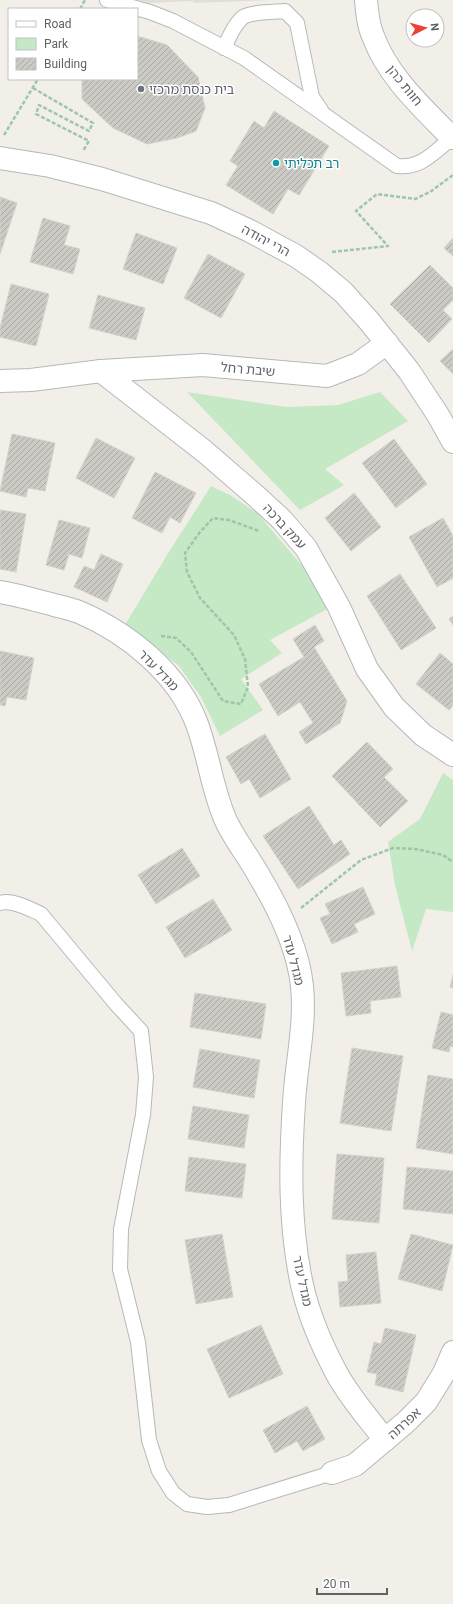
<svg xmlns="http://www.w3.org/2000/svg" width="453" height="1604" font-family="Roboto,'Noto Sans Hebrew',sans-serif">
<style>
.education{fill:#e1ded6}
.park{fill:#c5e8c5}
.building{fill:url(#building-hatch);stroke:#d6d1c6}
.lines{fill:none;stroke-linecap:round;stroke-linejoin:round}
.service-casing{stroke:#b5b8bc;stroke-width:16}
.minor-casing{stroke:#b5b8bc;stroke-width:24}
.tertiary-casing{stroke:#b5b8bc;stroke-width:24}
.path{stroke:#9cc7a9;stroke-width:2.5;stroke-dasharray:4 2;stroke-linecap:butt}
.service{stroke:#fff;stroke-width:14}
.minor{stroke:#fff;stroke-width:22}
.tertiary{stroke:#fff;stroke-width:22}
.worship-dot{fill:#6b7280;stroke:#fff;stroke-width:1.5}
.culture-dot{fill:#0f9aa8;stroke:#fff;stroke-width:1.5}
.labels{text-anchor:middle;stroke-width:3;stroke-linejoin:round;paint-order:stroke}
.street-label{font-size:13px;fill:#5f6368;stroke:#fff}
.worship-label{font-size:13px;fill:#5b616d;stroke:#fff;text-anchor:start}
.culture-label{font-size:13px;fill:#0d838f;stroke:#fff;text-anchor:start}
</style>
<defs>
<pattern id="building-hatch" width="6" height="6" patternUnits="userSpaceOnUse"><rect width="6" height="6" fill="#cccac5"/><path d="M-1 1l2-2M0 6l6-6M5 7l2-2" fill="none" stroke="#a9a8a4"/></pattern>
</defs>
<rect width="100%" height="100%" fill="#f1efe8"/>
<path class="education" d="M138 0H273L193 3V1L148 3Z"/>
<g class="park">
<path d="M187 392 286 407 338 405 380 392 408 421 325 469 344 485 300 510Z"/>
<path d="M211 486 230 495 257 513 305 569 327 609 270 640 282 653 241 679 263 710 220 736 201 697 179 666 125 625 167 555Z"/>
<path d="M443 773 453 780V912L426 909 412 951 395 885 388 842 420 819Z"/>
</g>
<g class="building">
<path d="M137 36 167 45 198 77 205 108 196 131 177 138 147 144 113 128 82 99V79H137Z"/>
<path d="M274 111 329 146 299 195 288 189 273 214 226 185 238 166 230 161 254 121 264 128Z"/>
<path d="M0 197 17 203 0 254Z"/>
<path d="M43 218 70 226 64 245 80 249 73 274 30 262Z"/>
<path d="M136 233 177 248 163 284 123 269Z"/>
<path d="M453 238V256L444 248Z"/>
<path d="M208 254 245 274 221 318 184 298Z"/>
<path d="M430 265 453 288V300L443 310 452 319 429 343 390 304Z"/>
<path d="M11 284 49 294 36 346 0 337V328Z"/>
<path d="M98 295 145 308 136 340 89 328Z"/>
<path d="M453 349V374L440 361Z"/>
<path d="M12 434 55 443 45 491 28 488 26 497 0 491Z"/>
<path d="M96 438 135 458 114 498 76 478Z"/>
<path d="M394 439 427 484 396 508 362 463Z"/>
<path d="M155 472 196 493 180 523 170 517 162 533 132 518Z"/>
<path d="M354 493 381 527 351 551 325 518Z"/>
<path d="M0 510 26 514 16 572 0 569Z"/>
<path d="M443 518 453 536V578L437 587 409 537Z"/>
<path d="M59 520 90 528 82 558 69 554 64 570 46 565Z"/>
<path d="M101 554 123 564 107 602 74 587 84 566 94 570Z"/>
<path d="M400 574 436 628 401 650 367 596Z"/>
<path d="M453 616V625L449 619Z"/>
<path d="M315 625 324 641 314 647 347 701 340 723 306 744 299 732 313 723 300 702 278 716 259 684 304 657 293 639Z"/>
<path d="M0 651 34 658 26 700 7 697 5 706 0 705Z"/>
<path d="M440 653 453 664V705L449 710 416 684Z"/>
<path d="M265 734 291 779 260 798 249 779 241 784 226 757Z"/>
<path d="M367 742 393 769 384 777 408 801 380 827 332 776Z"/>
<path d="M309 806 334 845 341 840 350 854 298 889 263 836Z"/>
<path d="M182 848 200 876 156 904 138 875Z"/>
<path d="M363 887 375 914 354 924 358 932 332 944 320 918 330 914 325 904Z"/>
<path d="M213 899 232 930 185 958 166 927Z"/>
<path d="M397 966 401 997 370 1001 371 1013 346 1016 341 973Z"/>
<path d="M453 975V988L450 987Z"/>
<path d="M195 993 266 1004 261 1039 190 1027Z"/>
<path d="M441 1012 453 1015V1047L450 1046 449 1052 432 1048Z"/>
<path d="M352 1048 403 1056 391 1131 340 1123Z"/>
<path d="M200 1049 260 1060 254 1098 193 1087Z"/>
<path d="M428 1075 453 1079V1154L416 1148Z"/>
<path d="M193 1106 249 1115 244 1148 188 1139Z"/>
<path d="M337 1154 384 1158 379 1223 332 1219Z"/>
<path d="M189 1157 246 1164 242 1198 185 1191Z"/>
<path d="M407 1167 453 1171V1214L403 1209Z"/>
<path d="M222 1234 233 1297 196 1304 185 1240Z"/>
<path d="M411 1234 453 1245 442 1291 398 1279Z"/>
<path d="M376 1252 381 1303 340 1307 338 1282 348 1281 346 1255Z"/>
<path d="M261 1325 283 1374 229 1398 207 1349Z"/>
<path d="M385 1328 416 1335 403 1392 375 1385 377 1374 367 1372 374 1342 381 1344Z"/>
<path d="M307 1406 325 1439 303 1451 297 1441 275 1453 263 1430Z"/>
</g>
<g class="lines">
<g class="service-casing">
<g id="service">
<path d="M107 0 150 12 173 21 244 58 397 166C421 169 434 152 452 138"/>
<path d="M224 48C229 38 233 26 242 18 248 12 275 12 285 11L297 23 312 97 321 110"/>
<path d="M0 903C12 899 30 909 41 914L116 1004 141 1031 146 1077 143 1115 121 1229 120 1269 138 1342 149 1440 159 1471 173 1493 187 1504 207 1507 229 1505 332 1473"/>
</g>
</g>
<g class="minor-casing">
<g id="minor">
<path d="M366 0C367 12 368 25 373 36 388 77 422 107 452 138L453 136"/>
<path d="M101 371 204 451 256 496 282 520 306 548 339 607 367 669 394 707 423 735 453 755"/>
<path d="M0 381 31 380 101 371 203 365 327 376 358 364 387 343"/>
<path d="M0 592C19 595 36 600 54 605 62 607 71 609 79 612 128 633 178 673 197 724 209 756 212 790 226 821 235 840 248 856 258 874 278 907 298 947 302 986 306 1025 296 1064 294 1103 290 1163 289 1225 302 1285 309 1316 322 1346 337 1374 350 1398 369 1419 385 1440"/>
<path d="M332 1473 355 1465 406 1422 426 1402 444 1373 453 1352"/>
</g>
</g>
<g class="tertiary-casing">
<path id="tertiary" d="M0 158 50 166 102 179 211 213 250 231 296 256 319 272 343 292 369 321 409 371 438 415 453 442"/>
</g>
<g class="path">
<path d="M80 9 85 0"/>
<path d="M33 88 93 123 89 131 39 105 36 114 89 141 83 151"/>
<path d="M4 135 38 79"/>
<path d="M332 252 388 246 356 211 377 194 415 199 430 192 453 175"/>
<path d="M161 636 176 638 191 652 223 701 241 704 248 687 245 659 234 635 200 598 187 572 185 553 200 532 213 518 229 520 259 531"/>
<path d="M301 908 361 860 393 848 416 849 443 855 453 862"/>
</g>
<use href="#service" class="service"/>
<use href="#minor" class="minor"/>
<use href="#tertiary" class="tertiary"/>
</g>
<circle class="worship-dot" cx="141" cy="89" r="4"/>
<circle class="culture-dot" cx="276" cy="163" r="4"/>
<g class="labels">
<g class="street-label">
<text transform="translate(405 85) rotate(51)" y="5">חוות כהן</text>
<text transform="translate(266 240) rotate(28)" y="5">הרי יהודה</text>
<text transform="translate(248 369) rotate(5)" y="5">שיבת רחל</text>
<text transform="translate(285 526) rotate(47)" y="5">עמק ברכה</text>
<text transform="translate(159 670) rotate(46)" y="5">מגדל עדר</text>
<text transform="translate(294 960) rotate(75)" y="5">מגדל עדר</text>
<text transform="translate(303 1281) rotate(78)" y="5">מגדל עדר</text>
<text transform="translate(404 1423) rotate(-42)" y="5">אפרתה</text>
</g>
<g class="worship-label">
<text x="149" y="94">בית כנסת מרכזי</text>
</g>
<g class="culture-label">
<text x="284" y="168">רב תכליתי</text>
</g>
</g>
<rect x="8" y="8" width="130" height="72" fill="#ffffff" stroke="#bfc1c3"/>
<rect x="16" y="21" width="20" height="6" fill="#ffffff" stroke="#bfc1c3"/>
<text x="44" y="28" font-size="12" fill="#5f6368">Road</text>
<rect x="16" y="38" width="20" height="12" fill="#c5e8c5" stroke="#bfc1c3"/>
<text x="44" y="48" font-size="12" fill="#5f6368">Park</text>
<rect x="16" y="58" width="20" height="12" fill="url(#building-hatch)" stroke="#bfc1c3"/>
<text x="44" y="68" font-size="12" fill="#5f6368">Building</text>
<g transform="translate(425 28) rotate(84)"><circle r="19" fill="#ffffff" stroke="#bfc1c3"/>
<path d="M0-3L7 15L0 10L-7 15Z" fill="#ea4335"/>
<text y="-6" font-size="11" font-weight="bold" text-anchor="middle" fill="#5f6368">N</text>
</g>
<path d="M317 1588v6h70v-6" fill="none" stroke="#5f6368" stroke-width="2"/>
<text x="323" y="1588" font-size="12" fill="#5f6368" stroke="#ffffff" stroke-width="3" paint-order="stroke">20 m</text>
</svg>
